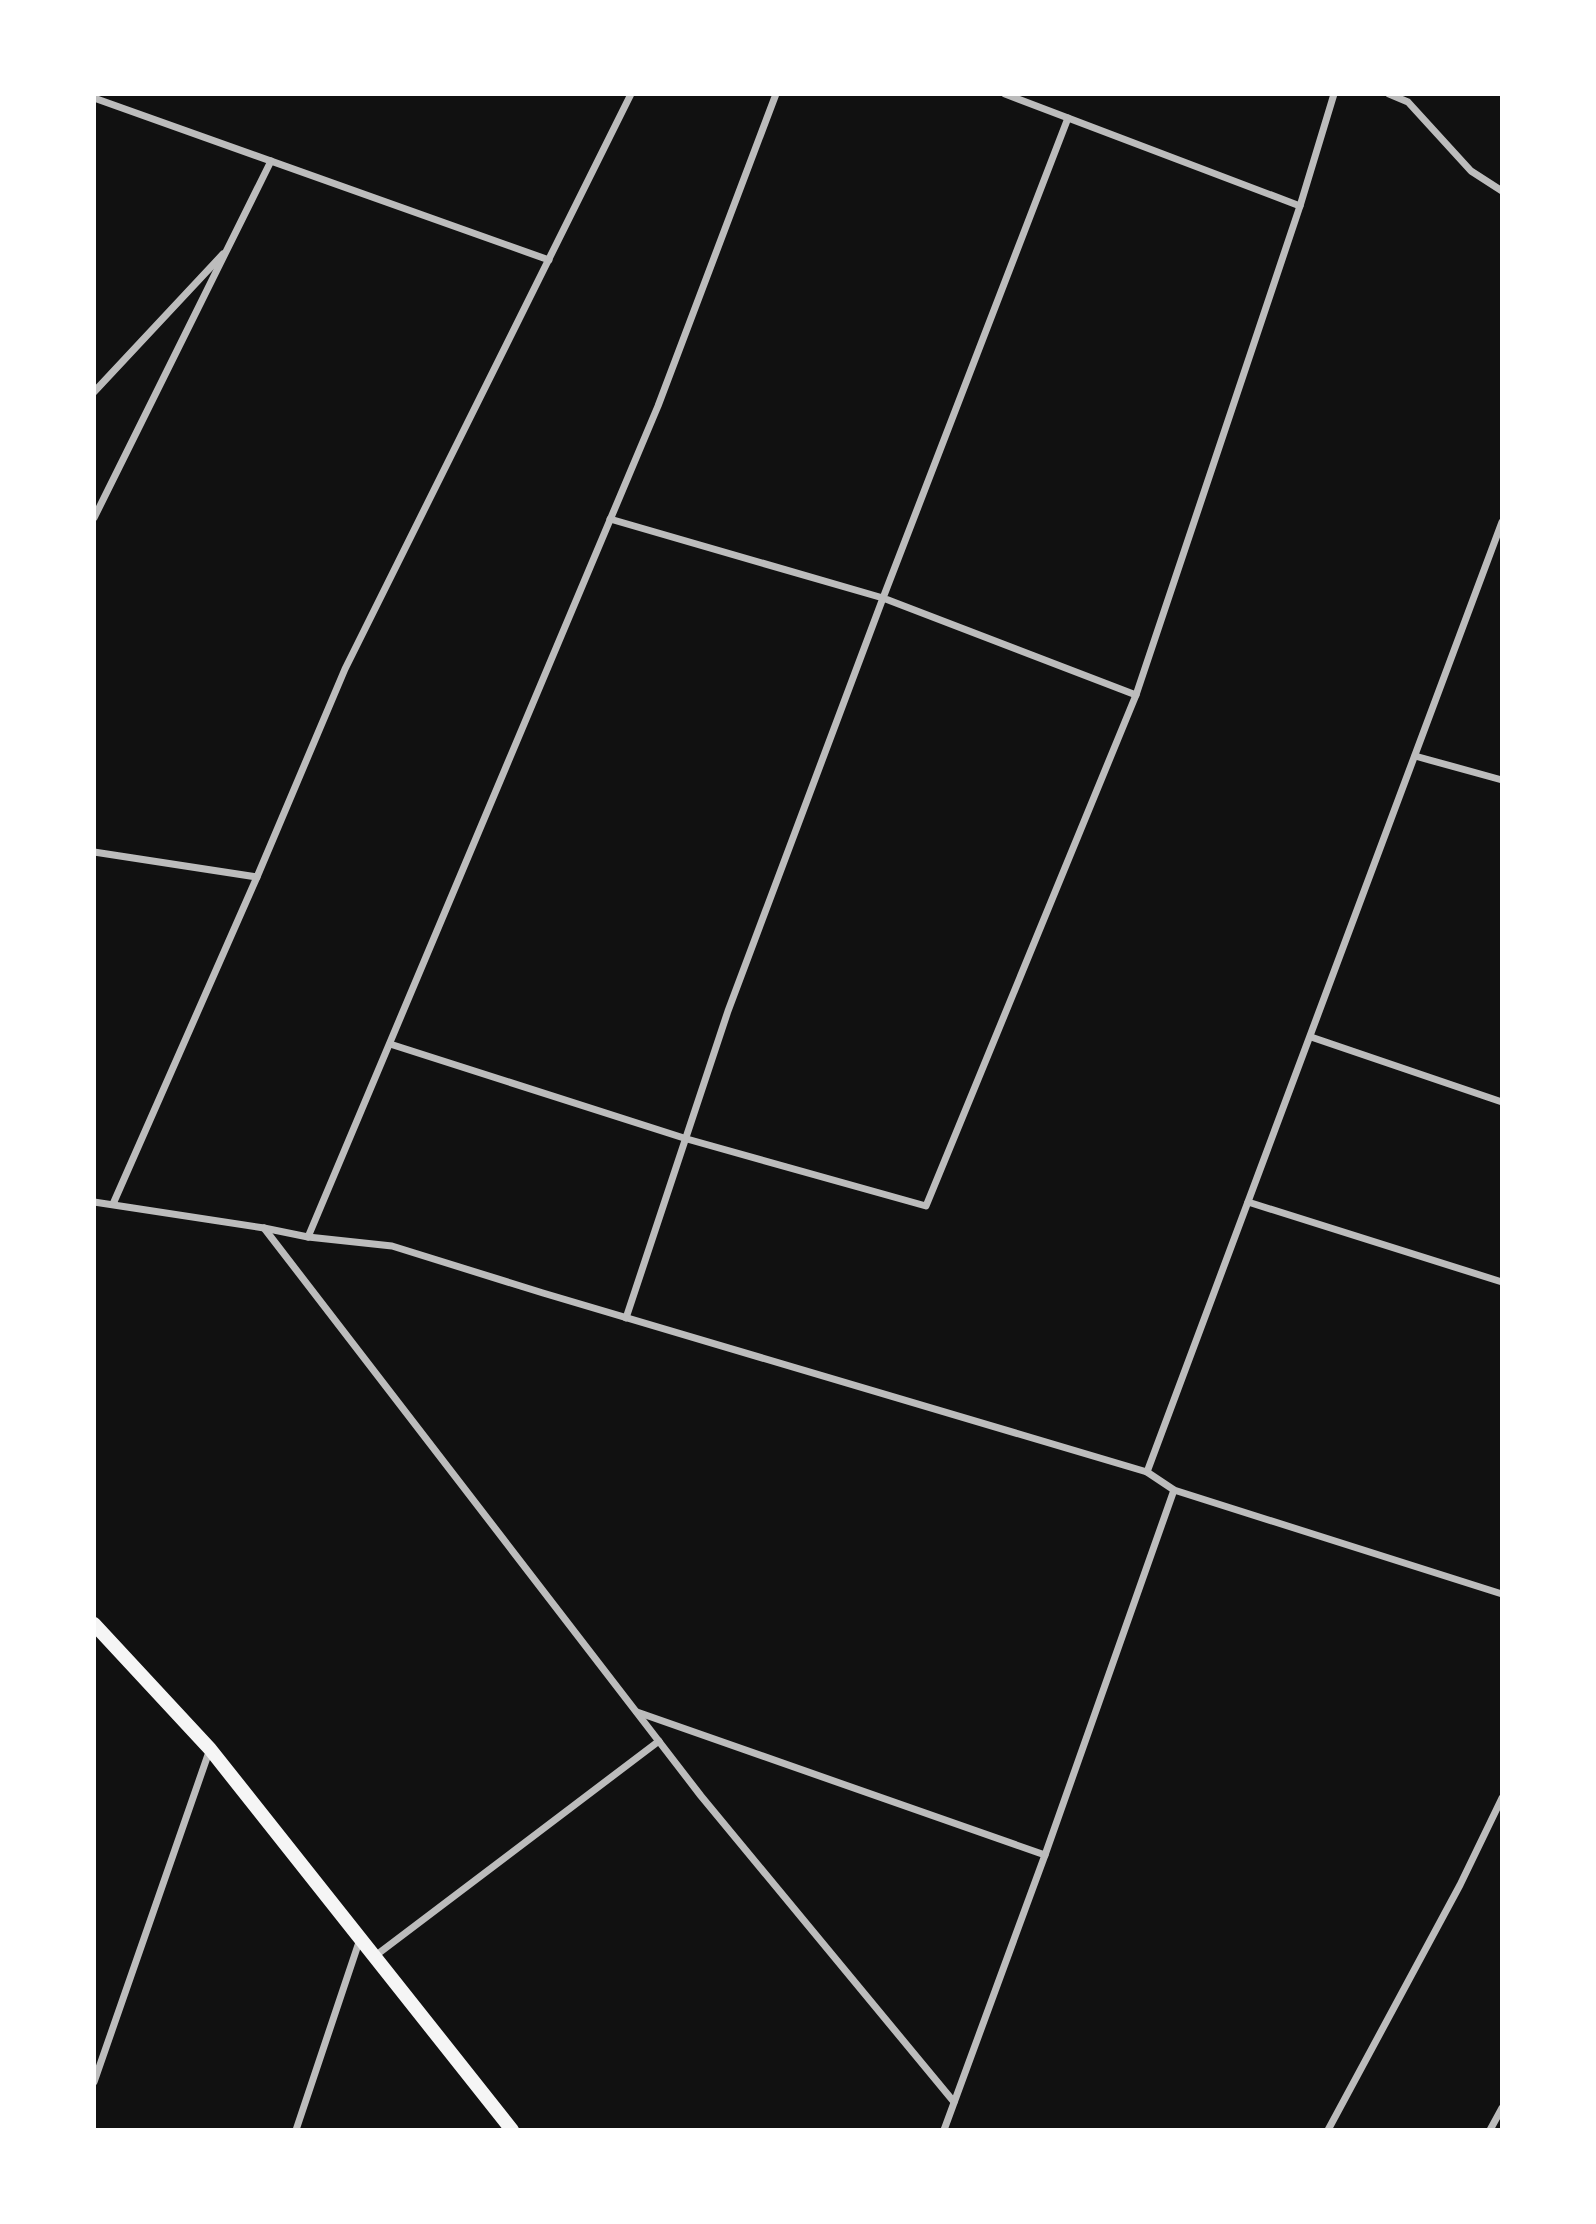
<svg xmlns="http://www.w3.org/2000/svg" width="1596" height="2224" font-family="Cabin,sans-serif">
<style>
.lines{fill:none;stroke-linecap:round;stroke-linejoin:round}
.minor{stroke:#bcbcbc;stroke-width:7}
.secondary{stroke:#f5f5f5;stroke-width:14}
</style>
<rect width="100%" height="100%" fill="#111"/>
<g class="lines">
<g class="minor">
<path d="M1005 94 1300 206"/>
<path d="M1389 94 1408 102 1471 171 1502 191"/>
<path d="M94 98 549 260"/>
<path d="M1068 118 883 598 1136 695"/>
<path d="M94 392 223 254"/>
<path d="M94 518 271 161"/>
<path d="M610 519 883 598 728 1011 626 1318"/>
<path d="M1415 756 1502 780"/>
<path d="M94 852 257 877"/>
<path d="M1311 1037 1502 1102"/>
<path d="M390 1044 687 1139 926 1206 1136 695 1300 206 1334 94"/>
<path d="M94 1202 264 1228 308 1237 392 1246 543 1293 1147 1472 1174 1490 1502 1594"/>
<path d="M1248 1202 1502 1282"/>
<path d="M113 1204 257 877 345 669 631 94"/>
<path d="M264 1228 701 1796 954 2102"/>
<path d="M308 1237 658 406 776 94"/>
<path d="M1147 1472 1502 522"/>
<path d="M637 1712 1045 1855"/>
<path d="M375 1956 659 1741"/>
<path d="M94 2082 210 1749"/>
<path d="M296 2130 360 1939"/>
<path d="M944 2130 1045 1855 1174 1490"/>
<path d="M1328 2130 1460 1885 1502 1798"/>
<path d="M1490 2130 1502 2108"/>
</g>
<path class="secondary" d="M94 1624 210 1749 512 2130"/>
</g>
<rect width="1596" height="2224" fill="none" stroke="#ffffff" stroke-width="192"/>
</svg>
